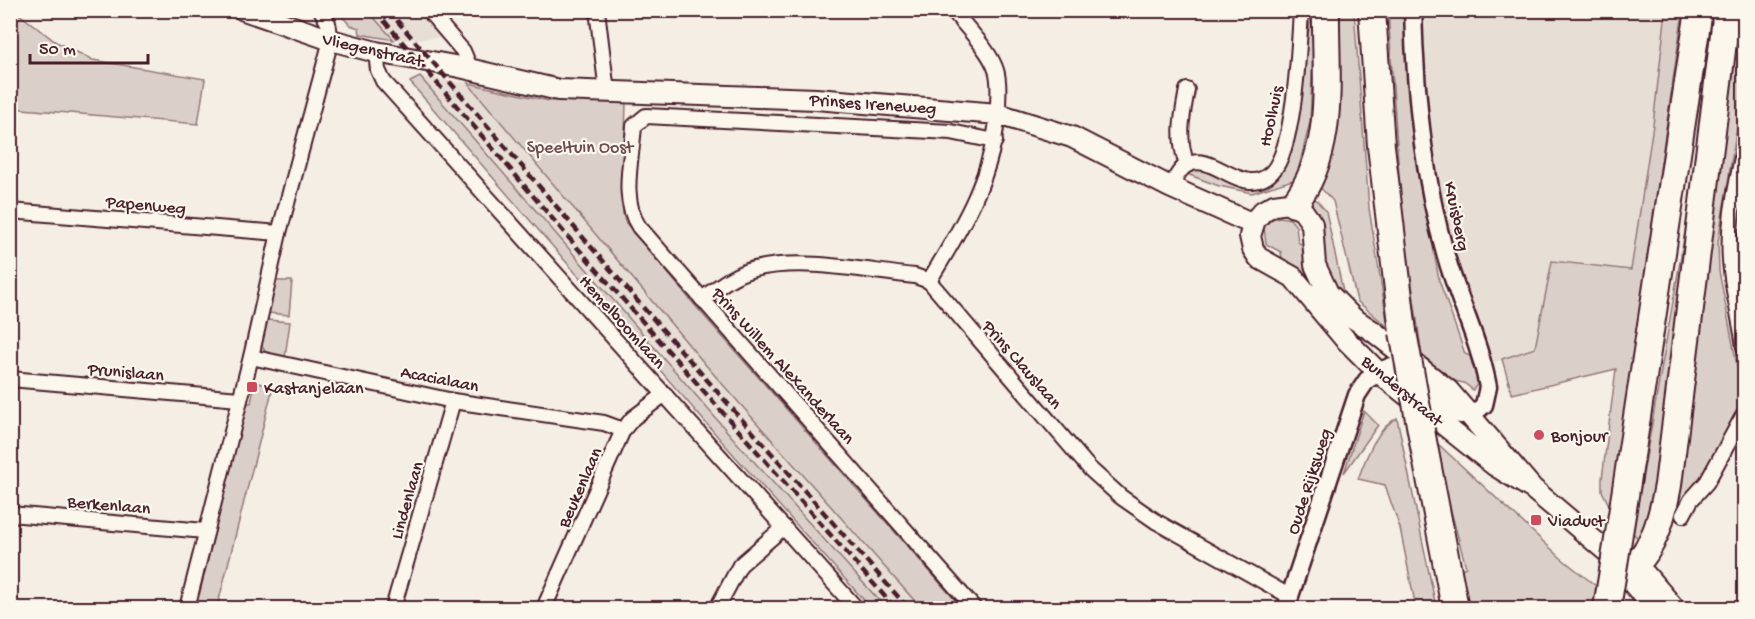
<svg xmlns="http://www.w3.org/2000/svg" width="1755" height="619" font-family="'Gochi Hand',sans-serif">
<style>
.built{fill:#e7dfd6}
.green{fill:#dbd0c9;stroke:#92787a;stroke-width:1.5}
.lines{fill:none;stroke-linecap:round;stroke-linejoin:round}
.minor-casing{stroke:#4a1f2b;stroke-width:18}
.tertiary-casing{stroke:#4a1f2b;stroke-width:21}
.secondary-casing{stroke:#4a1f2b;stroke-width:24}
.motorway-casing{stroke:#4a1f2b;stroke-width:30}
.minor{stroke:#fbf7ec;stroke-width:14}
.tertiary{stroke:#fbf7ec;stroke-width:16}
.secondary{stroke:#fbf7ec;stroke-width:20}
.motorway{stroke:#fbf7ec;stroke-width:26}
.rail{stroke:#4a1f2b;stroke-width:4.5;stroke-dasharray:9 4.5;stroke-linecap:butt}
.motorway-bridge-casing{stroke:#4a1f2b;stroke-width:30;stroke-linecap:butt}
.motorway-bridge{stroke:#fbf7ec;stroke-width:26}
.poi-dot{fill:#d1495b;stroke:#fbf7ec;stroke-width:2}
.labels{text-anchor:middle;stroke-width:4.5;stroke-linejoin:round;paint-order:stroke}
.street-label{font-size:18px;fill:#4a1f2b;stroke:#fbf7ec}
.park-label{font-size:18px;fill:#6e4b52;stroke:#fbf7ec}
.poi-label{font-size:18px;fill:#4a1f2b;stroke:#fbf7ec;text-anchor:start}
</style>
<rect width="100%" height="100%" fill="#f4eee4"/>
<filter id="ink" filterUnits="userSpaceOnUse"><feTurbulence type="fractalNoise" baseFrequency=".0167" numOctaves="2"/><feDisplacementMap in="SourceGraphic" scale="12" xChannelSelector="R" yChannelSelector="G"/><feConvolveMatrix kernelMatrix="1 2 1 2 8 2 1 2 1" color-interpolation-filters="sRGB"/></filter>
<g filter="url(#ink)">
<g class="built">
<path d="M368 11H420L443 38 394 40Z"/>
<path d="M1419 11H1683L1640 280 1562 344 1491 363 1448 238 1432 167Z"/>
<path d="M420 77 468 83 710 370 921 608H886L739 445Z"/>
</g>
<g class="green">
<path d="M10 11H15L56 42 93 60 205 79 198 124 11 108Z"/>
<path d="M337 11H368L394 40 360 34 359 28 350 25Z"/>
<path d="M1312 11H1315L1310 122 1296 179 1252 193 1219 186 1187 174 1198 168 1268 182 1301 77Z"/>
<path d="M1330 11H1354L1369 208 1388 327 1357 301 1333 201 1314 181Z"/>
<path d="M1388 11H1405L1423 182 1435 258 1439 280 1465 354 1470 356 1478 383 1473 390 1464 383 1450 380 1422 356 1401 206Z"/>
<path d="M1666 11H1683L1611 509 1602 491V479L1616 369 1512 394 1502 359 1535 348 1552 261 1631 270 1653 125Z"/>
<path d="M1732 11H1744V85L1718 242 1719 271 1744 403 1694 489 1669 513Z"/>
<path d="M420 77 739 445 886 608H871L725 445 410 82Z"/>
<path d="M468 83 549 101H626L623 213 625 222 698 309 962 608H921L710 370Z"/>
<path d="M1310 193 1326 211 1343 292 1354 307 1335 295 1304 203Z"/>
<path d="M1690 203 1663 484 1643 544 1633 533Z"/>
<path d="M1280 217 1290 219 1296 226 1298 242 1304 246 1317 290 1282 259 1281 252 1266 244 1264 227 1272 219Z"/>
<path d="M276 281H292L289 315 268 313Z"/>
<path d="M267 320 290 322 285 357 266 353 261 344Z"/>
<path d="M255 382 273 387 217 608H196L246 403H251Z"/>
<path d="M1364 411 1378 425 1344 473 1362 417Z"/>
<path d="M1397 418 1434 597 1436 608H1416L1400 528 1385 485 1358 479C1366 458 1376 429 1397 418Z"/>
<path d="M1438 444 1561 558 1596 586 1593 608H1467L1459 570 1466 567 1447 496Z"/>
</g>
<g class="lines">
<g class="minor-casing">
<g id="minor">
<path d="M428 10 463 51 471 70"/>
<path d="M597 10 607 92"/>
<path d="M376 52 378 70 383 81 856 608"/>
<path d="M1744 147C1737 184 1727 222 1730 260 1732 289 1740 318 1744 347"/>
<path d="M1187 165C1177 138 1182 117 1187 90"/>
<path d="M1170 187C1175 180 1179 169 1187 165 1213 150 1244 201 1272 172 1295 148 1299 45 1301 10"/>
<path d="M10 211 279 233"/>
<path d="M929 281C963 226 995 173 998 107 998 95 1000 82 996 70 989 49 967 29 953 10"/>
<path d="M702 299C718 287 734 274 754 269 805 257 864 271 915 276L929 281 1090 469 1121 497 1157 522 1291 597"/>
<path d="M251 357 453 401 604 423 623 430"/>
<path d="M10 379 239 399"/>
<path d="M10 514 205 531"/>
<path d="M1683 515 1691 500 1707 482 1744 414"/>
<path d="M187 608 251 357 279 233 331 40 328 23 321 10"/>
<path d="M393 608 453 401"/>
<path d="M544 608 623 430 633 418 665 394"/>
<path d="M717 608 740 565 784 527"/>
<path d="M974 608 639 227C620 199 632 158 634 126L646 116 951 132 995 141"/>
</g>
</g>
<g class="tertiary-casing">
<g id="tertiary">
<path d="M1413 10C1415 92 1423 178 1446 256 1458 299 1480 343 1488 387L1484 405 1471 416"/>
<path d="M1286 608 1357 395 1367 380 1379 373"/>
</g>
</g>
<g class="secondary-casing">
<g id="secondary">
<path d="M244 10 331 40 376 52 460 67 559 90 816 99 998 114 1072 137 1170 187 1253 224"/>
<path d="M1379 373 1392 368 1401 369 1442 404 1460 413"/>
<path d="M1533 489 1448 390 1374 332 1353 318 1328 293 1315 265 1312 224 1303 211 1289 203 1274 205 1263 211 1255 220 1250 236 1253 249 1259 258 1293 277 1344 338 1379 373 1494 465 1533 489 1630 571 1645 574 1674 608"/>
<path d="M1630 571 1634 585 1654 608"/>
</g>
</g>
<g class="motorway-casing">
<g id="motorway">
<path d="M1372 10 1381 146 1403 332"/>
<path d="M1294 204C1337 150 1325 75 1326 10"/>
<path d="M1425 452 1455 608"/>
<path d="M1624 502 1699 10"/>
<path d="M1630 571C1655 547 1662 518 1668 485L1727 10"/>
</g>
</g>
<use href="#minor" class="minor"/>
<use href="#tertiary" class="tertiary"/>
<use href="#secondary" class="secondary"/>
<use href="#motorway" class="motorway"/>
<g class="rail">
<path d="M375 10 568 237 895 608"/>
<path d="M388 10 640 304 908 608"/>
</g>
<g class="motorway-bridge-casing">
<g id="motorway-bridge">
<path d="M1403 332 1425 452"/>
<path d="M1607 608 1624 502"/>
</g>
</g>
<use href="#motorway-bridge" class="motorway-bridge"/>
</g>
</g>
<g class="poi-dot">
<rect x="246" y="381" width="12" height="12" rx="3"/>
<circle cx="1539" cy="435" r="6"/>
<rect x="1530" y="514" width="12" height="12" rx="3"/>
</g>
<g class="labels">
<g class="street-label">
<text transform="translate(373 49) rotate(13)" y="6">Vliegenstraat</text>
<text transform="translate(873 103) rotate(4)" y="6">Prinses Ireneweg</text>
<text transform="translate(1270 116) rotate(-78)" y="6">Hoolhuis</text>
<text transform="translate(146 204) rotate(5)" y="6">Papenweg</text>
<text transform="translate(1458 216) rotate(78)" y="6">Kruisberg</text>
<text transform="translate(623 321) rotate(48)" y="6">Hemelboomlaan</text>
<text transform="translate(1023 364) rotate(49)" y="6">Prins Clauslaan</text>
<text transform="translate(784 365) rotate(48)" y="6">Prins Willem Alexanderlaan</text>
<text transform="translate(126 371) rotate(5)" y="6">Prunislaan</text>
<text transform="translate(440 378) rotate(11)" y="6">Acacialaan</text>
<text transform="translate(1403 390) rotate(40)" y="6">Bunderstraat</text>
<text transform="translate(1308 481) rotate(-72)" y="6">Oude Rijksweg</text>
<text transform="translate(579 487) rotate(-66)" y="6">Beukenlaan</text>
<text transform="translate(406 500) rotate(-74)" y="6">Lindenlaan</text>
<text transform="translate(109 504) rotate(5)" y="6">Berkenlaan</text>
</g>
<g class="park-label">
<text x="580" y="152">Speeltuin Oost</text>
</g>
<g class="poi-label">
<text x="264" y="393">Kastanjelaan</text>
<text x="1551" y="441">Bonjour</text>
<text x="1548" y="526">Viaduct</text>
</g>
</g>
<rect width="1755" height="619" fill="none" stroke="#fbf7ec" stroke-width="36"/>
<rect x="18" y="18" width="1719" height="583" fill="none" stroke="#4a1f2b" stroke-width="2" filter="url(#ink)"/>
<path d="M30 54v9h118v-9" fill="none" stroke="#4a1f2b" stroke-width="3"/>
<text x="39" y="54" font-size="18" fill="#4a1f2b" stroke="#fbf7ec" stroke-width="4.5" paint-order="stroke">50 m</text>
</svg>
